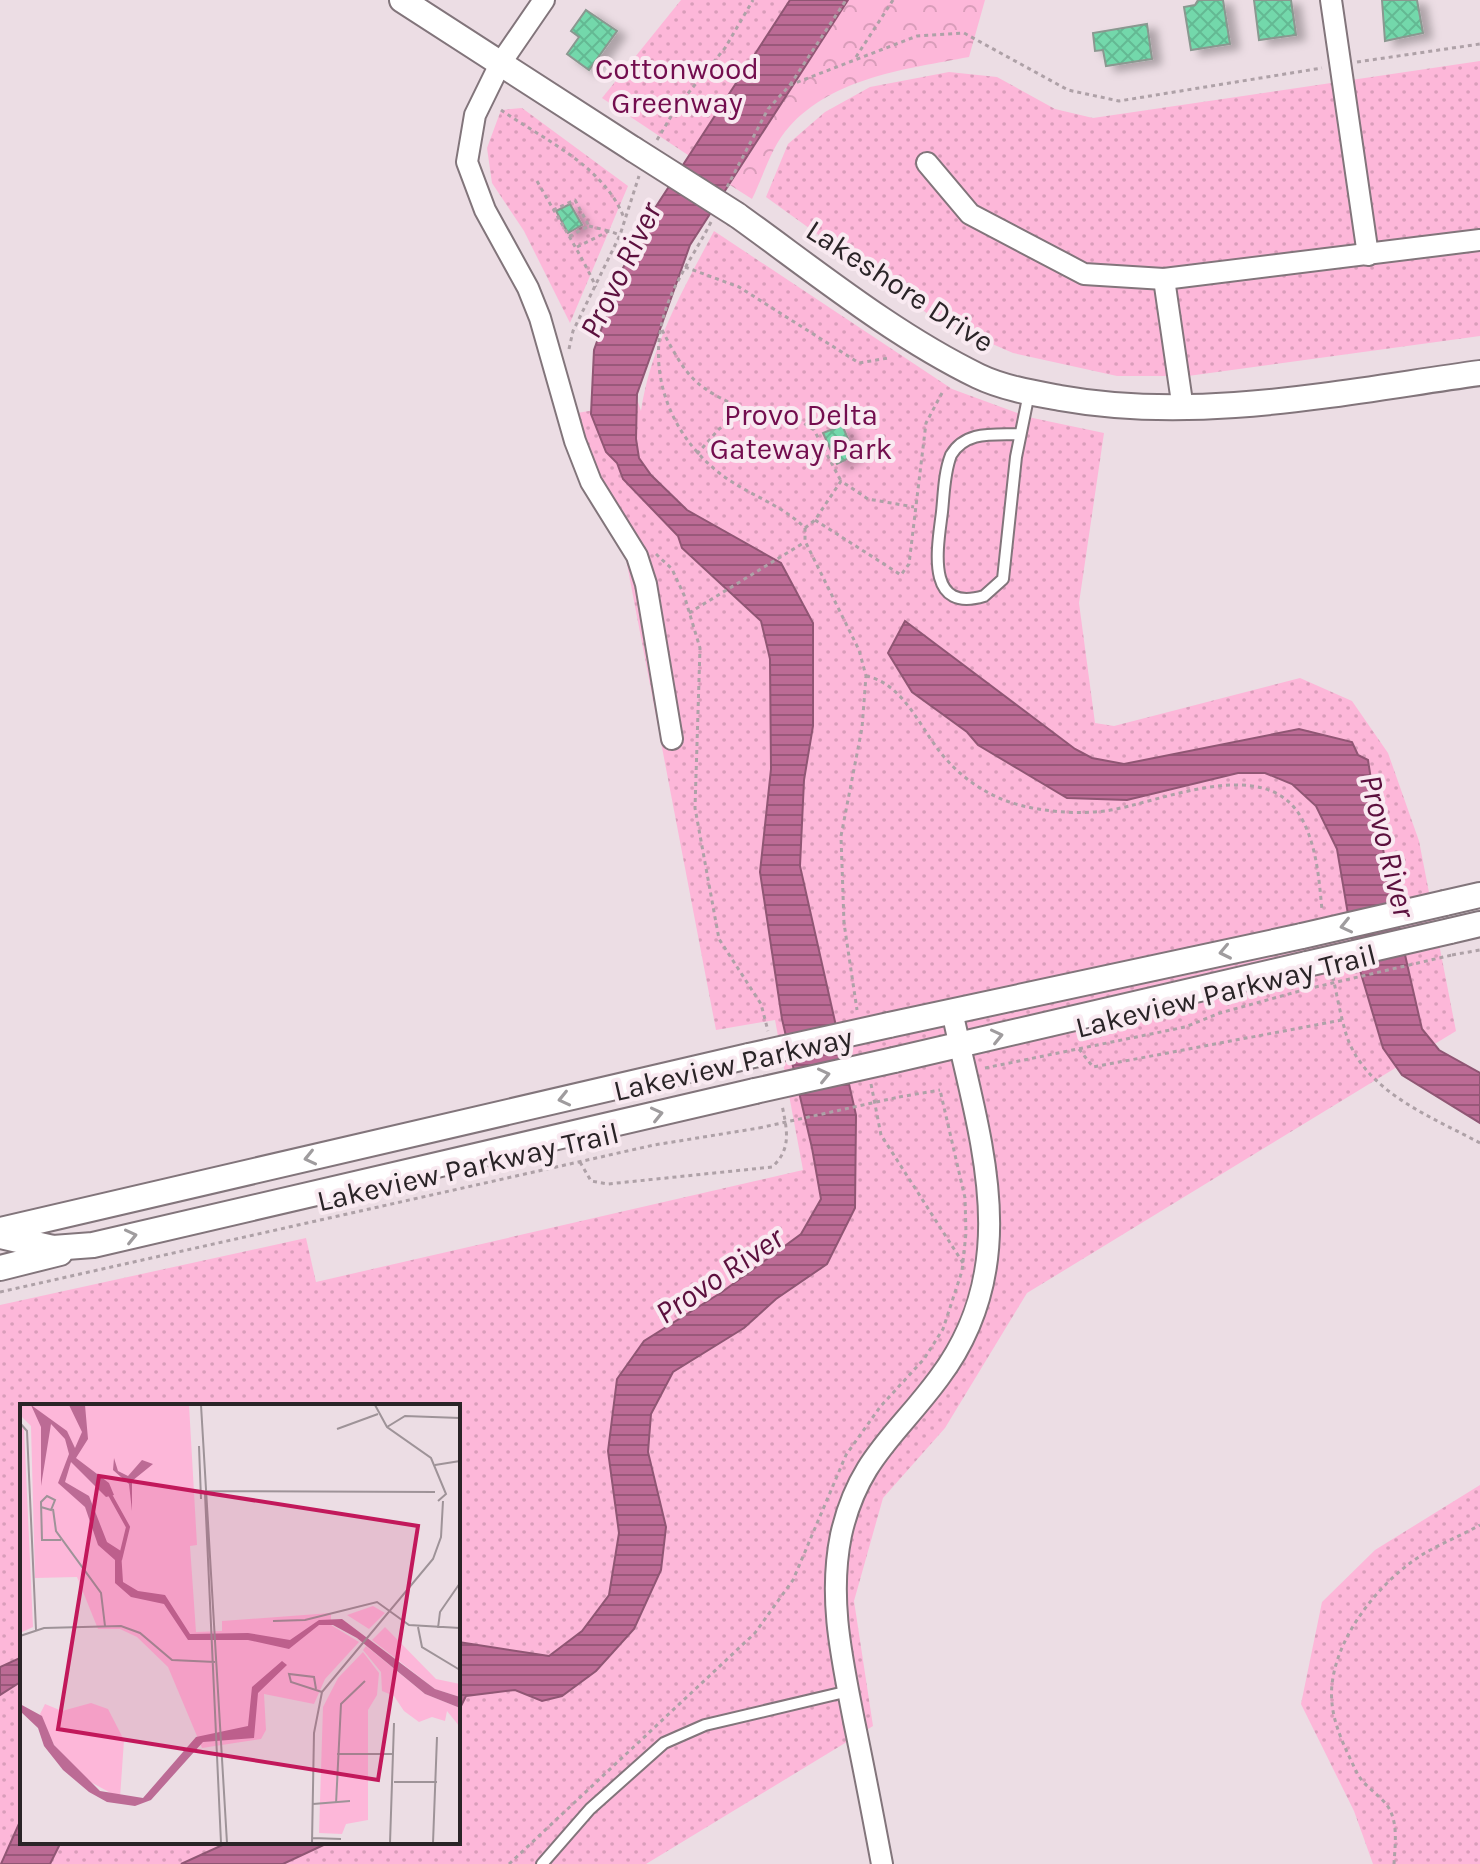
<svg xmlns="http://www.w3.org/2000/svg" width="1480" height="1864" font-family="Karla,sans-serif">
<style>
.grass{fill:url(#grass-dots);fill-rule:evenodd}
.forest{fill:url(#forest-crowns)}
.water{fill:url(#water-rules);stroke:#905674;stroke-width:2}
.building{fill:url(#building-cross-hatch);stroke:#8a9890;stroke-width:2;filter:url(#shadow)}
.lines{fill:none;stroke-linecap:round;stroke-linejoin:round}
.service-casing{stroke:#82757b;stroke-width:14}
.minor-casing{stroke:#82757b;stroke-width:24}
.tertiary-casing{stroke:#82757b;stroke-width:28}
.path{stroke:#aea1a7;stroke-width:3;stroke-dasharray:4 4;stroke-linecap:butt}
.service{stroke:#fff;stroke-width:10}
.minor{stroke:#fff;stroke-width:20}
.tertiary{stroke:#fff;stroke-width:24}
.tertiary-bridge-casing{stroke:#82757b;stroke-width:28;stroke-linecap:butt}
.path-bridge{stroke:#aea1a7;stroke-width:3;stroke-dasharray:4 4;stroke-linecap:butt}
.tertiary-bridge{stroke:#fff;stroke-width:24}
.oneway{stroke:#9f9c9e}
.labels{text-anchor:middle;stroke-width:8;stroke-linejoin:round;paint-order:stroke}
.park-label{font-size:30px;fill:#730d4e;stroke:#f9eaf1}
.street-label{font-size:30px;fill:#2a2427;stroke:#f9eaf1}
.water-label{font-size:32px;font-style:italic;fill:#5c103e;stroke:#f9eaf1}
.inset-river{fill:none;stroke:#bc6b95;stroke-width:4}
.inset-road{fill:none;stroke:#9e9398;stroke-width:2}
.view{fill:#c2185b;fill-opacity:0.15;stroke:#c2185b;stroke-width:4}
.inset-edge{fill:none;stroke:#2a2427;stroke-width:4}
</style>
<defs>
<pattern id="grass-dots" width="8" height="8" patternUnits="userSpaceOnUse" patternTransform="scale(2)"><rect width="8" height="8" fill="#fdb7d9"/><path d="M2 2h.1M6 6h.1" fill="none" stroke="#d99dba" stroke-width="1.8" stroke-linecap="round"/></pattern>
<pattern id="forest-crowns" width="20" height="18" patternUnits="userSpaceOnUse" patternTransform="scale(2)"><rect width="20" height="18" fill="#fdb7d9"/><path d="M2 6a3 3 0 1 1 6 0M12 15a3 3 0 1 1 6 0" fill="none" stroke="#d99dba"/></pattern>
<pattern id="water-rules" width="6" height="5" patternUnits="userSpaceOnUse" patternTransform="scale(2)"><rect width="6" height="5" fill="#bc6b95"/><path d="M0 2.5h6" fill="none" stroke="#99587a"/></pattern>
<pattern id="building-cross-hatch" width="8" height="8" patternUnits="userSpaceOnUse" patternTransform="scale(2)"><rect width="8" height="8" fill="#73d8ab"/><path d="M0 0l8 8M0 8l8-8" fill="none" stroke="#64b993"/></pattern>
<filter id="shadow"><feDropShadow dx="9" dy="5" stdDeviation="4" flood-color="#0004"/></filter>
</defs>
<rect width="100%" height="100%" fill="#ecdde4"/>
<g class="grass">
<path d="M681 0H790L691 157 602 98Z"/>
<path d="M1480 61V336L1188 376H1117L1013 353 935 319 766 197 788 144 825 112 870 87 949 72 997 77 1055 109 1093 118Z"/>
<path d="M522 108 628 186 570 323 524 231 492 183 487 148 501 110Z"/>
<path d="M714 231 952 389 1028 417 1104 433 1079 603 1095 723 1114 726 1300 678 1352 701 1388 753 1419 841 1456 1031 1027 1293 945 1428 883 1498 854 1601 873 1726 646 1864H0V1305L306 1238 316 1282 803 1170 775 1020 716 1030 617 512 598 482 572 414 638 402 641 411C651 345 684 288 714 231ZM22 1406H458V1842H22Z"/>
<path d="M1480 1485V1864H1373L1354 1811 1301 1704 1322 1602 1375 1550Z"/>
</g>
<path class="forest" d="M848 0H985L969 57C906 69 834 77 789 127 772 145 763 177 752 199L730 185Z"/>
<g class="water">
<path d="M790 0H848L690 245 637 394 636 439 639 458 651 475 687 510 781 563 813 623V726L804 780 800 866 856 1115 855 1208 827 1264 776 1299 744 1328 673 1372 651 1414 648 1452 666 1527 661 1570 634 1629 596 1671 562 1696 542 1701 515 1690 466 1696 458 1712V1642L549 1656 582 1631 609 1595 619 1533 608 1451 617 1379 644 1341 722 1292 801 1234 821 1199 812 1148 782 1019 760 872 771 769 770 659 761 621 682 548 678 536 623 479 617 463 606 452 591 414 594 350 623 268 655 208Z"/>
<path d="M905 621 1075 749 1092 758 1124 764 1299 729 1352 742 1358 755 1368 760C1381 850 1401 939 1422 1029L1439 1050 1480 1073V1123L1402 1075 1383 1048 1354 950 1337 849 1316 806 1292 784 1265 773H1238L1127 800 1067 798 978 745 967 732 912 692 888 653Z"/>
<path d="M22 1657V1681L0 1695V1667Z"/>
<path d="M22 1817V1842H61L50 1864H1Z"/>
<path d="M229 1842H330L283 1864H181Z"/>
</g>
<g class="building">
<path d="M1198 0H1223L1230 44 1191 50 1184 7 1195 5Z"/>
<path d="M1254 0H1291L1296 35 1259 40Z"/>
<path d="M1382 0H1417L1423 33 1385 41Z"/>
<path d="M586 10 617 31 589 70 567 54 579 37 571 31Z"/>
<path d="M1147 24 1152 59 1106 66 1103 50 1095 51 1093 33Z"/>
<path d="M570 204 582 225 568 233 556 211Z"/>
<path d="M842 425 855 455 837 464 823 433Z"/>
</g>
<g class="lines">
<g class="service-casing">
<g id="service">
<path d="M1020 434C994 435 966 430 951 455 944 473 944 493 942 512 938 545 924 614 984 596L1003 579 1016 457 1029 393"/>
<path d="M542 1864 590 1809 664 1743 705 1725 849 1691"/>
</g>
</g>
<g class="minor-casing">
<g id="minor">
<path d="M544 0 500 64 475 115 467 162 485 210 528 288 540 318 575 441 591 482 637 556 646 584 672 739"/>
<path d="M1331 0 1368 255"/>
<path d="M927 163 970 214 1084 274 1164 279 1480 240"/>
<path d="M1164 279 1183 409"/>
<path d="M882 1864C873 1816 864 1769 854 1721 842 1659 828 1599 841 1535 858 1459 897 1435 939 1378 1026 1262 979 1138 952 1011"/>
</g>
</g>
<g class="tertiary-casing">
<g id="tertiary">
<path d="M402 0 633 149"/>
<path d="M737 215C815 271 892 334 978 376 1003 388 1033 393 1060 398 1199 423 1342 392 1480 373"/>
<path d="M1445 903 1480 895"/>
<path d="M1450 931 1480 924"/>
<path d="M889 1025 1302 936"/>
<path d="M894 1060 1307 964"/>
<path d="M0 1230 749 1056"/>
<path d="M0 1236 53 1248 93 1245 755 1091"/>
<path d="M0 1268 60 1253"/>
</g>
</g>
<g class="path">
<path d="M856 57 893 0"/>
<path d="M1357 62 1480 44"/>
<path d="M790 85 846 0"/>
<path d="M501 110C546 141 604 166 624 218"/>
<path d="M657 140 676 108 725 48 753 0"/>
<path d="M537 181C557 217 579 250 596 287"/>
<path d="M727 187 768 109 790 85 917 36 964 33 1068 90 1119 101 1322 68"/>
<path d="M553 210 575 200 589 226 568 237"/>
<path d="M711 222C697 250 679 274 668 303 644 365 667 431 718 472 745 494 780 503 805 528V541L859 650 866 676 862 728 841 836 844 923 857 1010"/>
<path d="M589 226 609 231"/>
<path d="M577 247 609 231 620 235"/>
<path d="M685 267 739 287 859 363 888 358"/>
<path d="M662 330C688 379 694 387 746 410"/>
<path d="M569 349 573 331 620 235 639 176"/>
<path d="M697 454 719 429 746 410 789 413 814 430 841 481"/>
<path d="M815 520 901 575 909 564 926 423 942 393"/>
<path d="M805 528 815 520 841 481 868 499 914 507"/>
<path d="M656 554 672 569 684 595 700 648 695 808 719 939 761 1004 768 1031"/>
<path d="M689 613 805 542"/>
<path d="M866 676C902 683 919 725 940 752 956 772 975 787 997 797 1027 811 1073 815 1105 811 1161 803 1268 751 1303 821 1317 849 1319 879 1322 910"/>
<path d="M1452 955 1480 950"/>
<path d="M1333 977C1337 996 1341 1018 1347 1037 1367 1093 1432 1117 1480 1143"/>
<path d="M1079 1049 1093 1067 1342 1020"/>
<path d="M985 1068 1185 1027 1220 1013 1307 989"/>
<path d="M871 1084 881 1135 963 1263"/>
<path d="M899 1097 940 1090"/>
<path d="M580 1162 591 1181 608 1184 772 1167C792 1149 787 1130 782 1105"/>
<path d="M0 1292 654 1145 759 1128"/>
<path d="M509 1864 755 1633 793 1580 846 1455 880 1407 924 1359 943 1329 962 1271 966 1233 965 1198 940 1090"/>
<path d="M1394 1864C1395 1845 1399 1820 1386 1804 1377 1793 1363 1785 1357 1773 1347 1752 1334 1727 1332 1703 1326 1647 1378 1581 1425 1553 1442 1543 1462 1535 1480 1525"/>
</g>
<use href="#service" class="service"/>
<use href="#minor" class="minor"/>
<use href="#tertiary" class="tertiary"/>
<g class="tertiary-bridge-casing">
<g id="tertiary-bridge">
<path d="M633 149 737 215"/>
<path d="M1302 936 1445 903"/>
<path d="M1307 964 1450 931"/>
<path d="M749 1056 889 1025"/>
<path d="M755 1091 894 1060"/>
</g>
</g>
<g class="path-bridge">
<path d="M1307 989 1452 955"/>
<path d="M759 1128 899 1097"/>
</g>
<use href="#tertiary-bridge" class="tertiary-bridge"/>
</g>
<defs><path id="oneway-chevron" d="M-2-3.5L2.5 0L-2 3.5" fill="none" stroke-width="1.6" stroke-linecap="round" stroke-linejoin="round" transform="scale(2)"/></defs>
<g class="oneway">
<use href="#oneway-chevron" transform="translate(1346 926) rotate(167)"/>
<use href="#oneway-chevron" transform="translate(1225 952) rotate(168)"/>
<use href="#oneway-chevron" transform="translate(997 1036) rotate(-13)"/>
<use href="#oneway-chevron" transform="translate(824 1075) rotate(-13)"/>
<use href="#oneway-chevron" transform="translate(564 1099) rotate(167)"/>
<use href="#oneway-chevron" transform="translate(657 1114) rotate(-13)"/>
<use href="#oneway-chevron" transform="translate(310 1158) rotate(167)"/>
<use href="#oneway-chevron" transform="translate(131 1236) rotate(-13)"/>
</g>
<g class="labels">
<g class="park-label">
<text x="677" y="79">Cottonwood<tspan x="677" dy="34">Greenway</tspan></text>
<text x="801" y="425">Provo Delta<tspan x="801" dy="34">Gateway Park</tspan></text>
</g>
<g class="street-label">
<text transform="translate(900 286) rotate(33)" y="10">Lakeshore Drive</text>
<text transform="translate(1226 991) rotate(-14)" y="10">Lakeview Parkway Trail</text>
<text transform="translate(733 1064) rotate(-13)" y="10">Lakeview Parkway</text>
<text transform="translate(468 1167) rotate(-13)" y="10">Lakeview Parkway Trail</text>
</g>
<g class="water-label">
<text transform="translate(620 270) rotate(-64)" y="11">Provo River</text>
<text transform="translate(1388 846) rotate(76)" y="11">Provo River</text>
<text transform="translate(719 1275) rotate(-34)" y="11">Provo River</text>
</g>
</g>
<g transform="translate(20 1404)">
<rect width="440" height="440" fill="#ecdde4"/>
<path d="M0 1H169L177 141 170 142 176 228 202 227V217L311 209V221L339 238 305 275 294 300 244 290 246 326 241 335 182 344 148 263 117 233 100 225H78L57 173 15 174 11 22 0 11ZM0 21 4 24 13 223 0 229ZM353 202 365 209 349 225 327 211ZM365 223 416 275 440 280V293L415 285 352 236ZM343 248 359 269 357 291 348 306V416L326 420 322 430 299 429 303 303 318 274ZM71 299 88 305 104 336 100 394 65 375 34 341 20 310 25 300 42 307Z" fill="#fdb7d9"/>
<path d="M346 242 405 290 440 304V323L427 307 425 317 412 313 399 318 384 307 374 292 362 287 361 268 343 246Z" fill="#fdb7d9"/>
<path d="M11 1 47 27 55 44 62 28 49 1H65L68 35 56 54 89 79 94 91 86 93 51 58 45 78 69 92 87 138 101 147 103 178 118 187 145 191 170 230 228 229 270 236 299 216 322 215 415 285 440 293V304L405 290 337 234 313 221H299L269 245 228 236H168L144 200 111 193 95 179V156L78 141 65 103 38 79 49 50 45 35 31 20 21 82V23ZM94 54 98 67 108 72 122 56 133 60 112 77V107L109 80 93 66ZM262 257 267 261 238 289 234 334 183 338 131 396 115 402 87 398 69 388 43 366 24 342 18 324 0 307V300L22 312 34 341 80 387 123 394 176 333 228 322 232 283Z" fill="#bc6b95"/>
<path class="inset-river" d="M88 87 108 123 100 156"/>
<path class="inset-road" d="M181 1 207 439M355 1 367 23 411 54 426 90 418 97M0 19 7 27 16 226M367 23 385 12 440 14M317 25 358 10M179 42 181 95M415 61 440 57M187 87 415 88M185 90 201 439M21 103 31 106 35 96 27 92 21 98 22 136H41M33 105 36 127 81 189 85 222M253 217 285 216 357 198 389 221 440 224M398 223 402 243 440 266M418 224 420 208 440 179M0 232 24 224 101 222 120 229 152 256 195 258M296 285 294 273 269 270 271 278 302 288M317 350H373M374 378H417M293 400 330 397M316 400 321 300 345 277M292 434 321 435M292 439 294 329 302 288 413 155 421 133 423 97M370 439 374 319M413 439 417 333"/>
<path class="view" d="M79 72 398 122 358 376 38 325Z"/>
<rect width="440" height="440" class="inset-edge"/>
</g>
</svg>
